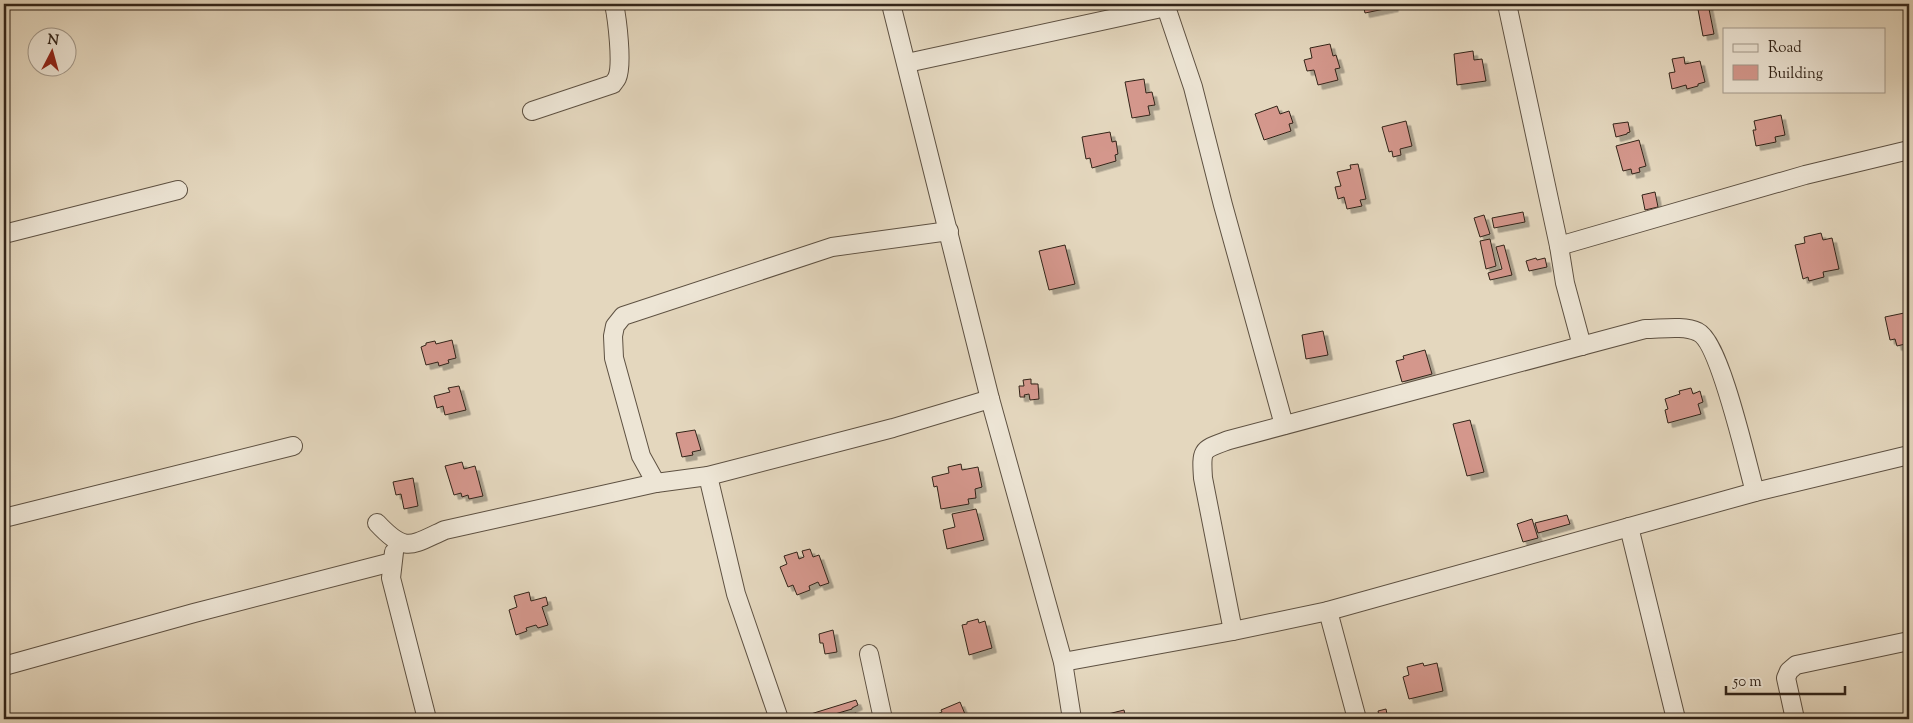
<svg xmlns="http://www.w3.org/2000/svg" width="1913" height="723" font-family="'Sorts Mill Goudy',serif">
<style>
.building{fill:#d4978c;stroke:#322419;filter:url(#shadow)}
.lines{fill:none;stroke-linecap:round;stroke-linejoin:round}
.street-casing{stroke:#5e5142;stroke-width:20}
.street{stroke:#ede5d5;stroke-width:18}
</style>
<defs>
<filter id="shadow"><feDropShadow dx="4.5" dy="4.5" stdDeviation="0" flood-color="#0004"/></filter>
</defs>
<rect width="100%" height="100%" fill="#e4d7be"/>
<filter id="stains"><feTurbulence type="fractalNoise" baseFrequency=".004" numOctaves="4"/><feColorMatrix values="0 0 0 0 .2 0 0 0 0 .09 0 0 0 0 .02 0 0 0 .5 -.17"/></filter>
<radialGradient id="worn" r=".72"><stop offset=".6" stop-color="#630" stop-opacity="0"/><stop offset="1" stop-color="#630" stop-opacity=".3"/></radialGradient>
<g class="building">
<path d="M1363 4H1393L1394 7 1365 13Z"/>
<path d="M1697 4H1708L1714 34 1703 36Z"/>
<path d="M1330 44 1333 56 1336 55 1340 68 1335 69 1338 80 1318 85 1314 70 1307 71 1304 60 1312 58 1310 48Z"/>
<path d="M1473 51 1474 60 1482 59 1486 81 1457 85 1454 54Z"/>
<path d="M1684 57 1685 64 1700 61 1705 82 1698 84V86L1687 89 1686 85 1672 89 1669 73 1675 72 1672 59Z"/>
<path d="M1144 79 1146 93 1152 92 1155 105 1148 106 1150 115 1132 118 1125 82Z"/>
<path d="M1277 106 1280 114 1289 111 1293 123 1289 124 1291 131 1264 140 1255 114Z"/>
<path d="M1781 115 1785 135 1775 137 1776 142 1756 146 1753 130H1756L1754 121Z"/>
<path d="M1406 121 1412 146 1400 149 1401 155 1393 157 1392 151 1389 152 1382 127Z"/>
<path d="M1628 122 1630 132 1627 133V134L1616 137 1613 124Z"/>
<path d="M1110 132 1112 142 1116 141 1118 154 1115 155 1116 161 1092 168 1090 158 1086 159 1082 137Z"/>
<path d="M1639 140 1646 166 1639 168 1640 172 1632 174 1631 169 1623 171 1616 146Z"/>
<path d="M1358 164 1366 199 1360 200 1362 206 1347 209 1344 197 1338 199 1335 187 1341 186 1337 172 1351 169 1350 165Z"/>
<path d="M1655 192 1658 207 1645 210 1642 195Z"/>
<path d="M1523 212 1525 222 1494 228 1492 218Z"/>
<path d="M1484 215 1490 234 1480 237 1474 218Z"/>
<path d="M1821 233 1823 240 1832 238 1839 269 1823 272 1824 277 1809 281 1808 277 1803 279 1795 245 1805 243 1804 237Z"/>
<path d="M1490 239 1496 266 1486 269 1480 241Z"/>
<path d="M1065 245 1075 284 1049 290 1039 251Z"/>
<path d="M1504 245 1512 275 1490 280 1488 273 1502 269 1496 247Z"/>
<path d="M1536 258 1537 260 1545 258 1547 267 1529 271 1526 261Z"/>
<path d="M1909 312V346V343L1897 346 1895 339 1890 340 1885 317Z"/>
<path d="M1323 331 1328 355 1306 359 1302 335Z"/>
<path d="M452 340 456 358 448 360 449 363 439 366 438 362 426 365 421 347 426 345V343L435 341 436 344Z"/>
<path d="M1425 350 1432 374 1402 382 1396 361 1404 359 1403 356Z"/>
<path d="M1031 379V384H1038L1039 399 1030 400 1029 394 1024 395 1025 397H1020L1019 386H1024L1023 380Z"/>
<path d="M459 386 466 410 445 415 443 406 437 408 434 396 450 392 448 388Z"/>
<path d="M1691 388 1693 394 1700 391 1703 402 1698 404 1701 414 1668 423 1665 410 1668 409 1665 399 1680 394 1679 391Z"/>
<path d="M1470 420 1484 472 1467 476 1453 424Z"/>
<path d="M695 430 701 450 692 452 693 455 682 457 676 433Z"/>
<path d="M462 462 464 469 475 466 483 496 469 499 468 495 462 497 461 493 454 495 445 466Z"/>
<path d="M961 464 962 470 978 467 982 487 975 489 976 498 968 499 969 504 941 509 937 486 934 487 932 477 949 473 948 467Z"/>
<path d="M413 478 418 506 404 509 401 494 396 495 393 482Z"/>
<path d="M976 509 984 540 947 549 943 530 955 527 952 514Z"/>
<path d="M1567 515 1570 524 1538 533 1535 523Z"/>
<path d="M1532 519 1538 538 1523 542 1517 524Z"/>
<path d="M810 549 813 557 819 555 829 583 820 586 818 582 809 586 810 590 797 595 793 585 788 587 780 567 787 564 784 556 797 552 799 559 804 557 802 551Z"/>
<path d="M529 592 531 601 546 597 548 605 542 607 548 625 538 628 536 625 526 628 527 631 516 635 509 610 517 607 514 596Z"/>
<path d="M978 619 979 623 985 621 992 648 969 655 962 625 967 624V622Z"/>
<path d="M833 630 837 652 825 654 823 643H820L819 634Z"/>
<path d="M1423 663 1424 666 1437 663 1443 691 1409 699 1403 677 1409 675 1407 667Z"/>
<path d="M856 700 858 705 852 708V709L818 719H801V717Z"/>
<path d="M960 702 967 719H931L930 717 942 712 941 710Z"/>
<path d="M1386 709 1388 719H1380L1378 711Z"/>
<path d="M1124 710 1126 719H1101L1100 716Z"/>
<path d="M856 713 858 719H836Z"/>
</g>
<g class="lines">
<g class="street-casing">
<g id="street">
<path d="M891 4 990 399 1063 662 1072 719"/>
<path d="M1507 4 1559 246 1565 283 1582 346"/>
<path d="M907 63 1166 7 1193 87 1223 205 1284 425"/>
<path d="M532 111 613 84C614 82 616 80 617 78 623 65 617 18 614 4"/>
<path d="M4 234 178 190"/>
<path d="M1559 246 1805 175 1909 150"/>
<path d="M708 476 736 594 779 719"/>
<path d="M656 483 641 456 614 358 613 336 615 326 623 316 832 247 949 231"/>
<path d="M4 518 293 446"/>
<path d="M377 523C406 554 411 545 445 530L656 483 708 476 893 428 990 399"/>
<path d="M1629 527 1676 719"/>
<path d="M394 552 391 578 427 719"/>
<path d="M1328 611 1357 719"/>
<path d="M1233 631 1203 478C1201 448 1202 450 1229 440L1645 329C1661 329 1684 325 1698 332 1720 342 1747 464 1755 492"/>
<path d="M869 654 883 719"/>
<path d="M1063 662 1233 631 1328 611 1755 492 1909 455"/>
<path d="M4 666 194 613 392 562"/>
<path d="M1795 719 1786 678 1789 671 1796 665 1909 641"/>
</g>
</g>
<use href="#street" class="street"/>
</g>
<rect width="1913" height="723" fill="none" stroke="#e4d7be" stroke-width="20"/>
<rect x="5" y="5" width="1903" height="713" fill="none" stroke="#322419" stroke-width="2.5"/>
<rect x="10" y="10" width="1893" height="703" fill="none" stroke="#322419"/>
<rect x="1723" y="28" width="162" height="65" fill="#ede5d5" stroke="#a2988a"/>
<rect x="1733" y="44" width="25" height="8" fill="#ede5d5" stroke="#a2988a"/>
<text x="1768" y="52" font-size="15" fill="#322419">Road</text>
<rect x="1733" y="65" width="25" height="15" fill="#d4978c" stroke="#a2988a"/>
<text x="1768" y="78" font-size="15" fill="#322419">Building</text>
<g transform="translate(52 52) rotate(6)"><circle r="24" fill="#ede5d5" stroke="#a2988a"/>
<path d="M0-4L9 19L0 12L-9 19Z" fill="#8f2418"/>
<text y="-8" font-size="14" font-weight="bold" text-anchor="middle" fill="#322419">N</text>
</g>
<path d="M1726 686v8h119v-8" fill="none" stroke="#322419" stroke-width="2.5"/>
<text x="1733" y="686" font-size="15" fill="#322419" stroke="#ede5d5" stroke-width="4" paint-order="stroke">50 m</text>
<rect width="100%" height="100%" filter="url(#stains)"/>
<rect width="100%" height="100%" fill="url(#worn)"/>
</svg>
